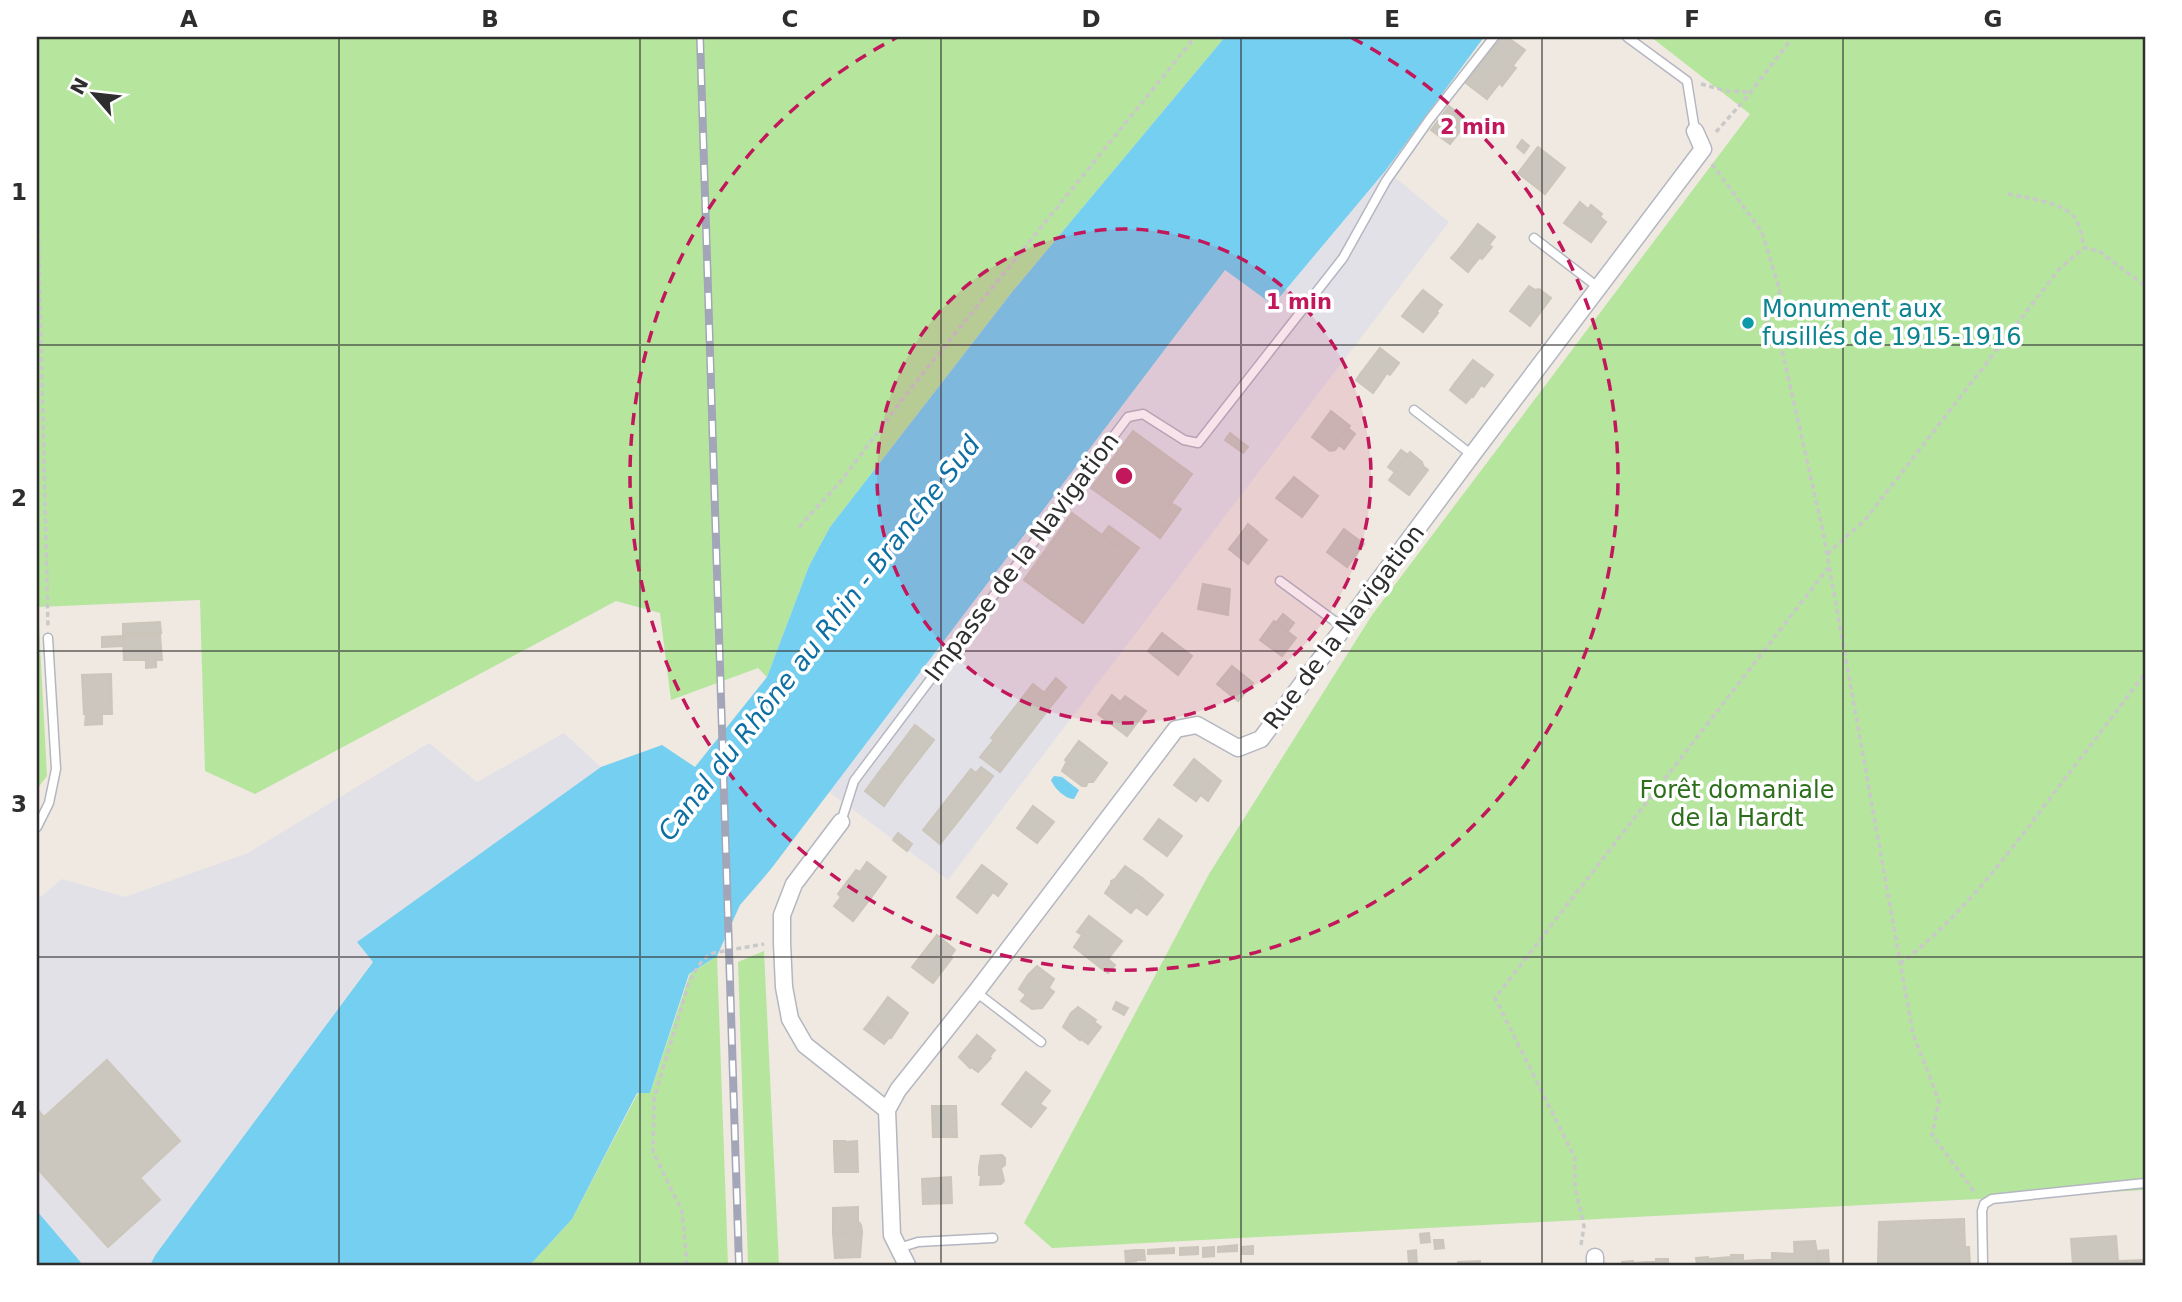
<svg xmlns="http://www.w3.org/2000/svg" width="2182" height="1302" font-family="'DejaVu Sans',sans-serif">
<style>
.industrial{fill:#e3e1e8}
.green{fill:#b6e59e}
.water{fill:#75cff0}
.building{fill:#cbc7bf;stroke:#cbc5ba;stroke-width:2}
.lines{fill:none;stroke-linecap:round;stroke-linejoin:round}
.service-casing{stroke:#b4b7c1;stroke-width:11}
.minor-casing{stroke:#b4b7c1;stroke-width:19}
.path{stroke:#c9c9c9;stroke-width:3.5;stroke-dasharray:5 3.5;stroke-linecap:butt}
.service{stroke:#fff;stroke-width:8}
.minor{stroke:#fff;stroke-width:16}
.rail-casing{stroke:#a3a6b8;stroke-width:8}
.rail{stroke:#fff;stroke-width:5;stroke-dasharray:16;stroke-linecap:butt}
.grid{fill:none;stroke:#2e2e2e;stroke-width:2;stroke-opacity:0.55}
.ring{fill:none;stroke:#c2185b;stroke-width:3.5;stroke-dasharray:12 9}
.culture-dot{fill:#0f9aa8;stroke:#fff;stroke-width:2.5}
.labels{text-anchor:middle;stroke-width:7;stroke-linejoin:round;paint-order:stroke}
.culture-label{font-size:24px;fill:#0d838f;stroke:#fff;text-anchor:start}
.street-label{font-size:24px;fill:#2e2e2e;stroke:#fff}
.park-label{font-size:24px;fill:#2c6e1b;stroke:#fff}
.water-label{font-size:26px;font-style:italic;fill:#0d6fa3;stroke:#fff}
.centre{fill:#c2185b;stroke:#fff;stroke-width:3.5}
.ring-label{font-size:21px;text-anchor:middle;font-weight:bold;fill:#c2185b;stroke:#fff;stroke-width:7;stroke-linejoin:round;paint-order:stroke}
.neatline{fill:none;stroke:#2e2e2e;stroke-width:2.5}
.grid-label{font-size:23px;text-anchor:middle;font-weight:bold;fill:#2e2e2e}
</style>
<rect width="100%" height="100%" fill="#efe9e1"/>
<g class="industrial">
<path d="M1386 170 1449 222 948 880 829 792 1225 270 1273 305Z"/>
<path d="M564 733 601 767 357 942 373 961 156 1254 150 1265H37V900L62 879 125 897 248 853 429 743 477 782Z"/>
</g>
<g class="green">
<path d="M37 37H1225L1012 292 830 527 809 566 767 677 758 668 671 700 660 613 616 601 255 794 205 771 200 600 38 607 47 776 37 789Z"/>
<path d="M1651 37H2145V1190L1052 1248 1024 1223 1209 874 1372 615 1750 114Z"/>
<path d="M764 951 779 1265H748L738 962Z"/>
<path d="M717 956 728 1265H530L572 1219 638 1093H650L690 974Z"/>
</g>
<g class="water">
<path d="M1225 37H1484L1386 170 1273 305 1225 270 771 869 740 905 717 956 689 974 650 1093H637L572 1219 530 1265H150L156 1254 373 962 357 942 601 767 662 745 695 767 767 677 809 566 830 527 1012 292Z"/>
<path d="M1054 776 1062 777 1079 790 1074 799C1065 799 1054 788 1051 780Z"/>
<path d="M37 1211 83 1265H37Z"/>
</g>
<g class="building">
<path d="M1502 37H1507L1525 50 1487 99 1466 83Z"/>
<path d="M1513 66 1516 68 1502 86 1499 83Z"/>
<path d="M1449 106 1468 121 1450 144 1431 130Z"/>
<path d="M1522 140 1529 146 1524 153 1517 147Z"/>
<path d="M1538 147 1565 168 1545 194 1518 173Z"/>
<path d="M1580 202 1588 209 1591 205 1602 214 1600 217 1606 222 1591 242 1564 223Z"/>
<path d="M1478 224 1495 237 1489 245 1492 247 1482 259 1480 257 1475 263 1458 250Z"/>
<path d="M1458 250 1475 263 1468 272 1451 258Z"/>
<path d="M1529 286 1535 290 1539 289 1551 298 1530 326 1510 311Z"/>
<path d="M1423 290 1442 305 1436 312 1417 297Z"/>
<path d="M1417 297 1438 313 1423 332 1402 316Z"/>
<path d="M1380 348 1399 363 1390 375 1387 373 1378 386 1361 373Z"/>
<path d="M1473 360 1493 375 1484 387 1481 385 1473 397 1455 383Z"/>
<path d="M1361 373 1378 386 1373 393 1356 380Z"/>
<path d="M1455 383 1472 396 1466 403 1450 390Z"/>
<path d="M1331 411 1350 426 1338 440 1339 445 1335 450 1330 451 1312 437Z"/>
<path d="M1348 428 1355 434 1344 449 1339 445 1338 440Z"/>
<path d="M1133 431 1192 474 1151 531 1091 488Z"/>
<path d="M1230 433 1248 447 1243 453 1225 440Z"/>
<path d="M1401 450 1408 455 1395 472 1388 467Z"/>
<path d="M1410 452 1422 462 1423 466 1428 470 1409 495 1389 480Z"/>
<path d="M1294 477 1318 496 1302 517 1276 498Z"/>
<path d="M1171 503 1181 509 1166 530 1156 523Z"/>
<path d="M1072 513 1132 557 1083 623 1024 580Z"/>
<path d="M1156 523 1166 530 1160 538 1151 531Z"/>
<path d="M1248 524 1258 532 1253 537 1244 530Z"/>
<path d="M1109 526 1139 548 1132 557 1102 535Z"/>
<path d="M1344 529 1364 544 1347 567 1327 552Z"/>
<path d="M1244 530 1253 537 1257 532 1267 540 1248 564 1229 549Z"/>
<path d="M1203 584 1230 589 1228 615 1198 609Z"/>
<path d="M1283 614 1294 623 1288 631 1276 623Z"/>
<path d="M1274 621 1296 638 1282 656 1260 640Z"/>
<path d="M160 622 161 633 123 634V624Z"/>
<path d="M161 633 160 635 123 636V634Z"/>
<path d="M1162 633 1192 656 1178 675 1148 651Z"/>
<path d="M160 635 162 660H156V667L146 668V660H124L123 636Z"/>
<path d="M123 636 124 646 102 647V637Z"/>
<path d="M1232 666 1253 683 1238 701 1217 684Z"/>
<path d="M111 674 112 714H84L82 675Z"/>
<path d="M1056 678 1066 687 1055 701 1044 693Z"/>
<path d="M1033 684 1055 701 1000 772 980 757 994 740 991 738Z"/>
<path d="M1112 695 1120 702 1106 720 1098 714Z"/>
<path d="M1125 696 1146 711 1127 736 1106 720Z"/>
<path d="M86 714H102V724L85 725Z"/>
<path d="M915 725 934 740 902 781 883 767Z"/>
<path d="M1079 741 1107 763 1093 782H1088L1082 777V773L1065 760Z"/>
<path d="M1194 759 1215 776 1196 801 1174 785Z"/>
<path d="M1067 761 1082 773V777L1088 782 1086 786H1082L1062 771Z"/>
<path d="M883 767 902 781 884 806 865 791Z"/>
<path d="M981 767 993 776 988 783 976 773Z"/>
<path d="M971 769 988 783 940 844 923 830Z"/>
<path d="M1215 776 1221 781 1208 801 1201 795Z"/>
<path d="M1033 806 1054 822 1037 843 1017 828Z"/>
<path d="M1159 819 1182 836 1167 856 1144 839Z"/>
<path d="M898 833 912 844 907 851 893 840Z"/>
<path d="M867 862 886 877 870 899 847 882 856 870 860 872Z"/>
<path d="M982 865 1007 884 998 896 993 892 977 913 957 897Z"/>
<path d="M1125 866 1142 878 1135 888 1145 896 1131 913 1105 893 1111 884V881L1115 879Z"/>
<path d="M1142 878 1163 895 1147 915 1136 907 1145 896 1135 888Z"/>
<path d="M847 882 870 899 853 921 834 906 841 897 838 894Z"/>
<path d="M1089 916 1122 941 1101 968 1074 947 1082 935 1077 932Z"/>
<path d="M937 935 955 950 950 957 952 958 933 983 912 967Z"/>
<path d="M1108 959 1115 965 1108 973 1101 968Z"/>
<path d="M1037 966 1054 979 1043 997 1036 1003 1019 989 1028 975Z"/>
<path d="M1049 988 1054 992 1042 1008 1032 1009 1021 1001 1026 995 1036 1003Z"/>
<path d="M888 997 908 1013 891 1038 869 1023Z"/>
<path d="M1116 1002 1128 1008 1124 1015 1113 1009Z"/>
<path d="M1078 1007 1096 1020 1080 1040 1063 1027 1071 1013Z"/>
<path d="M1094 1022 1101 1027 1088 1044 1081 1039Z"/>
<path d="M869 1023 889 1038 884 1044 864 1029Z"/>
<path d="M977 1035 995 1050 989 1057 991 1058 978 1072 971 1067 970 1068 959 1057Z"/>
<path d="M107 1060 180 1141 140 1178 160 1200 108 1247 37 1168V1109L44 1117Z"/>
<path d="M1026 1072 1050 1091 1040 1104 1046 1108 1031 1127 1002 1104Z"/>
<path d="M932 1106H956L957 1137H933Z"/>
<rect x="834" y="1141" width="11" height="7"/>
<path d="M857 1141 858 1172H835L834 1148H845V1142Z"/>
<path d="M1002 1155 1005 1158V1165L1001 1168 1004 1181 1001 1184 980 1185 981 1175H979V1167L981 1156Z"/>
<path d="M951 1177 952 1203 923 1204 922 1179Z"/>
<path d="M858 1207V1221L861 1225 862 1232 833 1233V1208Z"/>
<path d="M1964 1219 1965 1247H1969L1970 1265H1878L1879 1222Z"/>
<path d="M862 1232 860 1257 835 1258 833 1233Z"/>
<path d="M1429 1233 1430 1242 1421 1243 1420 1234Z"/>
<path d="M2116 1236 2118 1261 2145 1260V1265H2073L2071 1239Z"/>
<path d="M1434 1240H1443L1444 1248 1435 1249Z"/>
<path d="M1815 1241 1819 1265H1795L1794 1242Z"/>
<path d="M1237 1245V1251L1218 1252V1247Z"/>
<path d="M1253 1246V1254H1242V1247Z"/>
<path d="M1198 1247V1254L1180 1255V1248Z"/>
<path d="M1214 1247V1256L1203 1257V1248Z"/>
<path d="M1174 1248V1253L1148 1254V1250Z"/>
<path d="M1135 1250H1144L1145 1260H1136Z"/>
<path d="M1135 1250 1136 1261 1126 1262 1125 1251Z"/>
<path d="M1416 1250 1417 1264H1409L1408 1251Z"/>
<path d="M1828 1250 1829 1265H1819L1818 1251Z"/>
<path d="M1772 1253 1795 1254V1265H1758V1260H1772Z"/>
<path d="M1731 1255H1743V1261L1758 1260V1265H1720V1258L1731 1257Z"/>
<path d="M1708 1257V1259L1720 1258V1265H1697L1696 1258Z"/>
<path d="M1656 1259H1668V1265H1645V1262H1656Z"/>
<path d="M1480 1261V1265H1458V1262Z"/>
<path d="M1633 1261V1263L1645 1262V1265H1622V1262Z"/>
</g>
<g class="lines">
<g class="service-casing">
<g id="service">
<path d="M1627 37 1687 81 1695 131"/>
<path d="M1534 238 1599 288"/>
<path d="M1414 410 1472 455"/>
<path d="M1280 581 1344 628"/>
<path d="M841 822 854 781 1128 417 1143 414 1184 440 1198 443 1343 258 1386 181 1429 120 1494 37"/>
<path d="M37 827 49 803 56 769 48 638"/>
<path d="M976 992 1041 1042"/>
<path d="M899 1248 918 1242 993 1238"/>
<path d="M1983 1265 1982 1211 1984 1204 1992 1199 2145 1183"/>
</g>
</g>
<g class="minor-casing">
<g id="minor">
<path d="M841 822 794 884 782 915V943L784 987 790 1019 805 1045 887 1110"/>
<path d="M1595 1257V1265"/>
<path d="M907 1265 892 1235 887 1110 898 1090 976 992 1176 729 1197 725 1238 748 1261 739 1472 455 1703 149 1695 131"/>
</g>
</g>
<g class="path">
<path d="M1701 84 1727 91 1751 92"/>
<path d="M1716 132 1747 97 1793 37"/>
<path d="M1712 164 1762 232 1780 291 1767 322 1783 354 1823 532 1913 1034 1939 1101 1932 1135 1976 1194"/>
<path d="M37 170 48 626"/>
<path d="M2008 194C2024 197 2056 202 2069 212 2080 220 2082 237 2084 248"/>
<path d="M799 527 841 481 911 388 1195 37"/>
<path d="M1827 554 1865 520 2060 268 2084 248 2099 251 2145 286"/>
<path d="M1900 964C1956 921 1999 866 2041 810 2076 764 2111 719 2145 673"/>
<path d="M1581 1245 1584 1226 1575 1187V1158L1495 998 1828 568"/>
<path d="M687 1265 682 1211 653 1152 654 1099 688 985C694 973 700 959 713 953L764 944"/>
</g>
<use href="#service" class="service"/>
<use href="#minor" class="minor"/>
<g class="rail-casing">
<path id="rail" d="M700 37 739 1265"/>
</g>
<use href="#rail" class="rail"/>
</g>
<path class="grid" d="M339 37V1265M640 37V1265M941 37V1265M1241 37V1265M1542 37V1265M1843 37V1265M37 345H2145M37 651H2145M37 957H2145"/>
<circle cx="1124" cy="476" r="247" fill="#c2185b" fill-opacity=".12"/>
<g class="ring">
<circle cx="1124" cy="476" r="247"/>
<path d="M1352 38A494 494 0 1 1 896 38"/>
</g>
<circle class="culture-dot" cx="1748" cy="323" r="7"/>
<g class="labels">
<g class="culture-label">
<text x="1762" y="317">Monument aux<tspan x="1762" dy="28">fusillés de 1915-1916</tspan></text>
</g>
<g class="street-label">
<text transform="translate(1022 557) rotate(-53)" y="8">Impasse de la Navigation</text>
<text transform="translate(1344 627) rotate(-53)" y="8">Rue de la Navigation</text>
</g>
<g class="park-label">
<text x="1737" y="798">Forêt domaniale<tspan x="1737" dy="28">de la Hardt</tspan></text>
</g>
<g class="water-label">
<text transform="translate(819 638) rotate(-52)" y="9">Canal du Rhône au Rhin - Branche Sud</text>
</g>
</g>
<circle cx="1124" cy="476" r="10" class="centre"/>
<g class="ring-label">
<text x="1473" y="134">2 min</text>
<text x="1299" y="309">1 min</text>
</g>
<rect width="2182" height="1302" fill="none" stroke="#ffffff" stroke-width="77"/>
<g transform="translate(94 94) rotate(298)" stroke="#ffffff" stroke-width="5" paint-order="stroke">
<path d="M0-5L12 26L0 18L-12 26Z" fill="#2e2e2e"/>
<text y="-10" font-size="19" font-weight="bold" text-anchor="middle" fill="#2e2e2e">N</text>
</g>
<rect x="38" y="38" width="2106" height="1226" class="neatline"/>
<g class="grid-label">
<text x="189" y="27">A</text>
<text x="490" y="27">B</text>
<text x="790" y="27">C</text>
<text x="1091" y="27">D</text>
<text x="1392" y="27">E</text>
<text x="1692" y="27">F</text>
<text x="1993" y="27">G</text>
<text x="19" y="200">1</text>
<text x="19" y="506">2</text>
<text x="19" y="812">3</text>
<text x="19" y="1118">4</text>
</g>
</svg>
